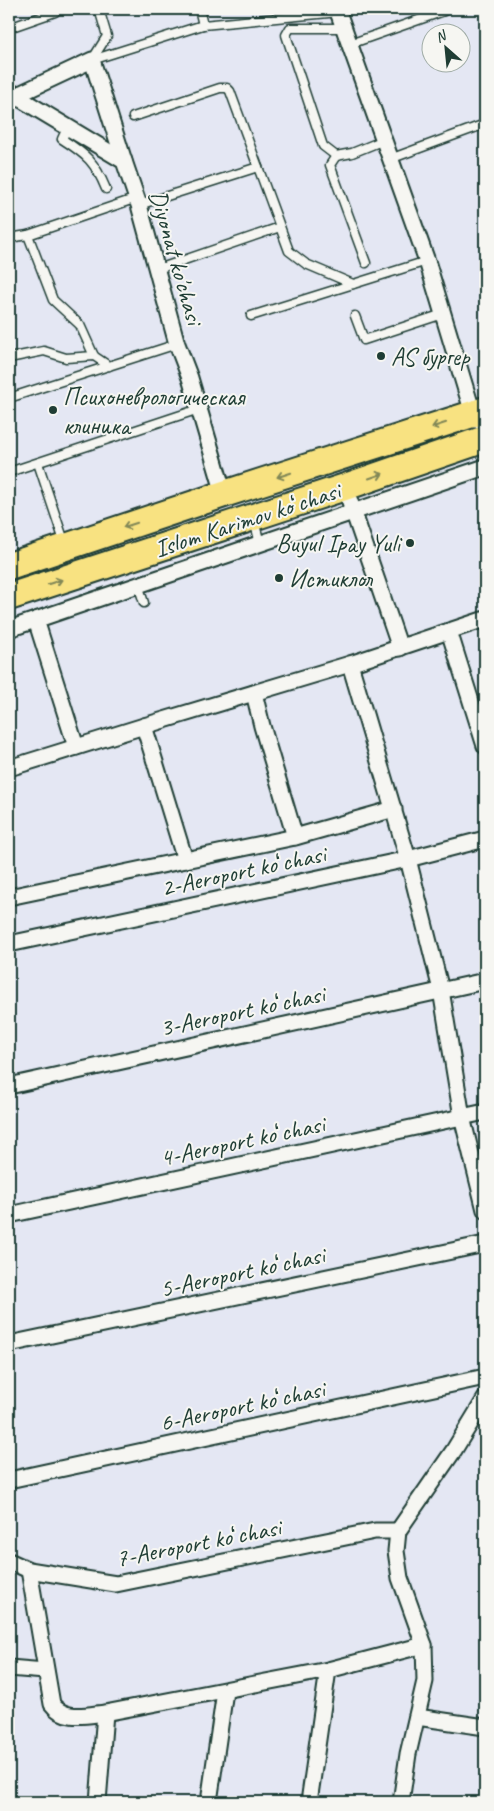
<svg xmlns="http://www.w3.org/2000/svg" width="494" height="1811" font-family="Caveat,sans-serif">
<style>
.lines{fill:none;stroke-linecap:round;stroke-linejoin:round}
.service-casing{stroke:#1f3d34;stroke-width:11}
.minor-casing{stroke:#1f3d34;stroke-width:19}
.trunk-casing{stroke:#1f3d34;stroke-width:30}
.service{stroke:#f6f6f2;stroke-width:8}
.minor{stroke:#f6f6f2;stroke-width:15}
.trunk{stroke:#f8e281;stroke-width:26}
.oneway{stroke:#818757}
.poi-dot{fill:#1f3d34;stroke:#f6f6f2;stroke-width:2}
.labels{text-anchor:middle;stroke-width:4;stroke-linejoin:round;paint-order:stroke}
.street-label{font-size:25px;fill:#1f3d34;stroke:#f6f6f2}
.poi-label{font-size:25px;fill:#1f3d34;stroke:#f6f6f2;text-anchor:start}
</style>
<rect width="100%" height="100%" fill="#e4e7f3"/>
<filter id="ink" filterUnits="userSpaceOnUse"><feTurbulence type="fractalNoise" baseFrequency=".02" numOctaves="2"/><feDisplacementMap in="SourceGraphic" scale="10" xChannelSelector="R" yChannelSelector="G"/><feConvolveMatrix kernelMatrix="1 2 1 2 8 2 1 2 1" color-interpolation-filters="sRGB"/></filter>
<g filter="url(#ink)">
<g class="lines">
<g class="service-casing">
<g id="service">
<path d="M199 9 203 25"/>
<path d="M9 28 55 12 54 9"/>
<path d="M344 28H290L286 35 323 146 336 156 352 153 384 140"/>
<path d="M350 44 444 11"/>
<path d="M92 60 203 25 339 12"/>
<path d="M92 60 107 36 99 9"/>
<path d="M133 117 220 88H227L230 91 289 251 306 264 353 284"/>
<path d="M68 126 62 139C87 155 95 162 106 189"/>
<path d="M336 156 330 165 366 263"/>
<path d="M390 159 485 124"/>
<path d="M139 205 258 167"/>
<path d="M28 235 53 300 80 325 94 356 109 366"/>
<path d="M9 238 28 235 137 198"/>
<path d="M158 269 280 227"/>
<path d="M251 316 427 261"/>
<path d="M355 316 364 340 443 314"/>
<path d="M9 358 44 351 66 358 94 356"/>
<path d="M9 398 177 344"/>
<path d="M38 463 65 544"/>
<path d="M9 472 199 409"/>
<path d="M254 521 260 543"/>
<path d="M138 584 144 603"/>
</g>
</g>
<g class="minor-casing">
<g id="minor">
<path d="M337 9 427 261 475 420"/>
<path d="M9 92 124 161 139 205 177 344 190 378 224 494"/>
<path d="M15 96 92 60 124 161"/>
<path d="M345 487 400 648"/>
<path d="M36 620 76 747"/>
<path d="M9 629 485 467"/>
<path d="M449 631 485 746"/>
<path d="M350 664 408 859 441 990 462 1117 485 1210"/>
<path d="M254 693 262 726 295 837"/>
<path d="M144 726 185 860"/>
<path d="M9 768 144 726 350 664 485 619"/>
<path d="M9 897 295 837 394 809"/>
<path d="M9 944 408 859 485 839"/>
<path d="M9 1086 485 981"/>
<path d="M9 1215 485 1112"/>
<path d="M9 1344 485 1244"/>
<path d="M9 1480 485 1377"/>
<path d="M9 1561 29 1570 116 1584 375 1531H398"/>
<path d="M29 1570 52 1704C64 1721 86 1715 105 1713L328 1670 424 1645"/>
<path d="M9 1668 45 1671"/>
<path d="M417 1717 485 1727"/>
<path d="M98 1802 105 1713"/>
<path d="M209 1802 225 1691"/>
<path d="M309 1802 328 1670"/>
<path d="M401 1802 408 1754 425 1681 424 1645 400 1578 396 1551 398 1531 454 1450 485 1399"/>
</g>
</g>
<g class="trunk-casing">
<g id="trunk">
<path d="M9 566 224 494 485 410"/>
<path d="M9 597 345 487 485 439"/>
</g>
</g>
<use href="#service" class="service"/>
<use href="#minor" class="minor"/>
<use href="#trunk" class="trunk"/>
</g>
<defs><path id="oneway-shaft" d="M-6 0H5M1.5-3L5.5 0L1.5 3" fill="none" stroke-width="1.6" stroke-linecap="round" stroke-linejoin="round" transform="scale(1.25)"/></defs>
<g class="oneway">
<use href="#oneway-shaft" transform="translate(439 425) rotate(162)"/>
<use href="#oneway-shaft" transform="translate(284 475) rotate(162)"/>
<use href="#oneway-shaft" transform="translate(376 476) rotate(-19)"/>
<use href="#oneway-shaft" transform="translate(130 525) rotate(162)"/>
<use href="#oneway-shaft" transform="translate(55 582) rotate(-18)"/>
</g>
</g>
<g class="poi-dot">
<circle cx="381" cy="356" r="5"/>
<circle cx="53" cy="410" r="5"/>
<circle cx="410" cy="543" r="5"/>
<circle cx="279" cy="578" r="5"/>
</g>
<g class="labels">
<g class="street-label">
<text transform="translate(177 257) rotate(74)" y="9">Diyonat ko'chasi</text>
<text transform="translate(247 519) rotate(-18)" y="9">Islom Karimov koʻchasi</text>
<text transform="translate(243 870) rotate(-12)" y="9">2-Aeroport koʻchasi</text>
<text transform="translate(242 1010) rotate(-12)" y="9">3-Aeroport koʻchasi</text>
<text transform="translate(242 1140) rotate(-12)" y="9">4-Aeroport koʻchasi</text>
<text transform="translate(242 1271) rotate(-12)" y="9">5-Aeroport koʻchasi</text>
<text transform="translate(242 1405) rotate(-12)" y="9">6-Aeroport koʻchasi</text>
<text transform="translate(198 1542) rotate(-11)" y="9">7-Aeroport koʻchasi</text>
</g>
<g class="poi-label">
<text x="391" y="365">AS бургер</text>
<text x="63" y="405">Психоневрологическая<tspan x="63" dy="29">клиника</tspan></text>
<text x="400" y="552" text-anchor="end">Buyul Ipay Yuli</text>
<text x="289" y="587">Истиклол</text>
</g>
</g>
<rect width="494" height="1811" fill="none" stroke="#f6f6f2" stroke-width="30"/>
<rect x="15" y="15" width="464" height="1781" fill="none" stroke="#1f3d34" stroke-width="2" filter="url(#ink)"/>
<g transform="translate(446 48) rotate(333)"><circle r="24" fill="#f6f6f2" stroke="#a0aca6"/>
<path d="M0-4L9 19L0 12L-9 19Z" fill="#1f3d34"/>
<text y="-8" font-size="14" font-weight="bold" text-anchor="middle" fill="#1f3d34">N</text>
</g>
</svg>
